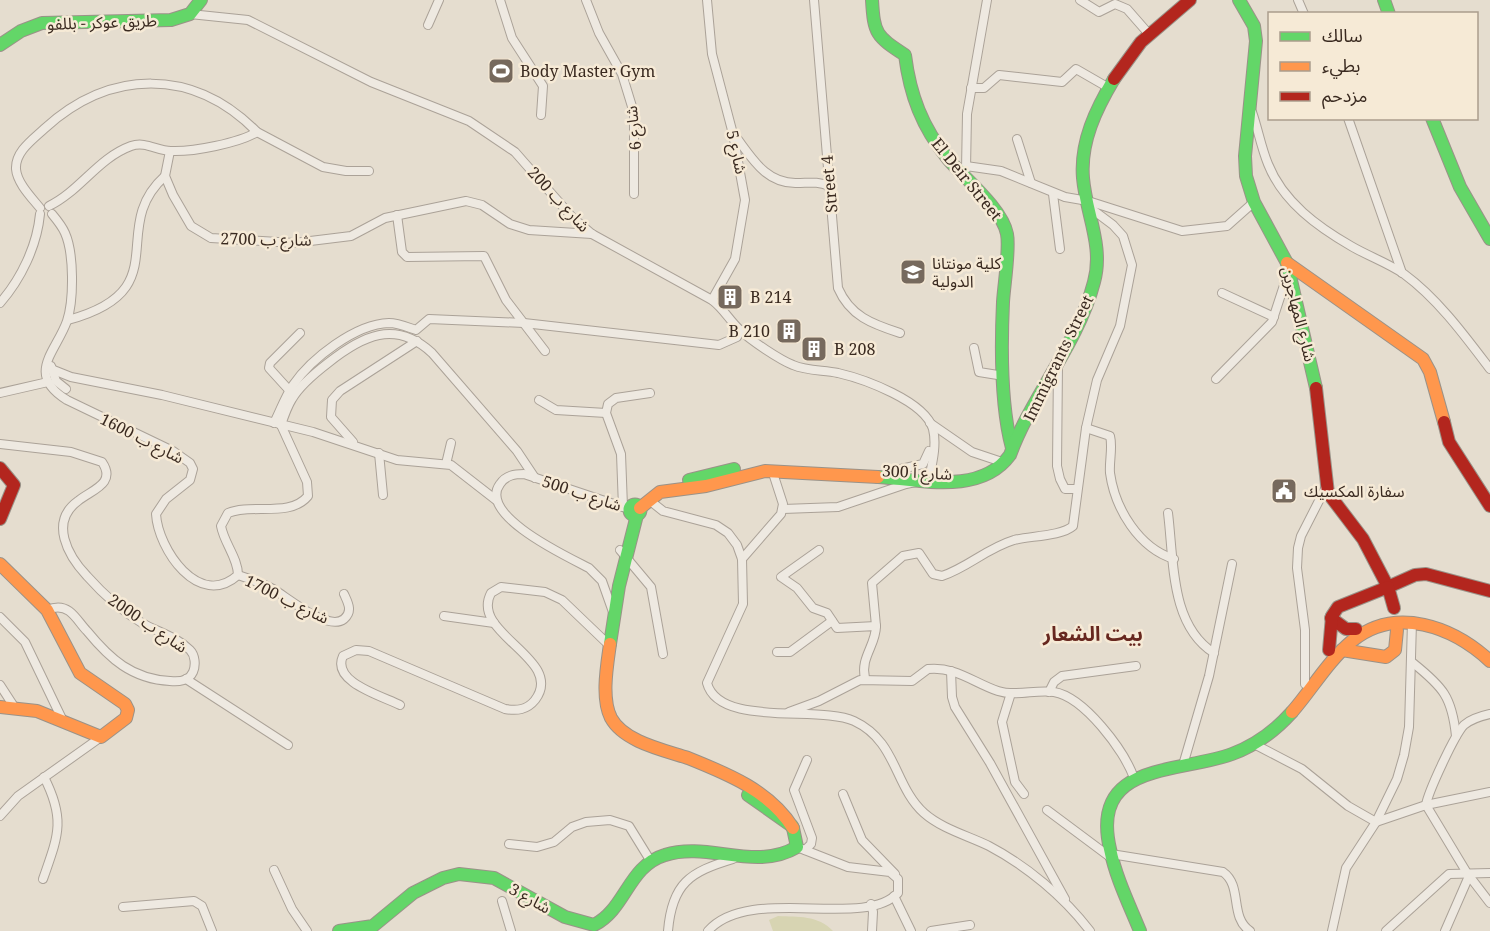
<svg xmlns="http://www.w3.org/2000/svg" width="1490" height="931" font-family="'Noto Serif','Noto Sans Arabic',serif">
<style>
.green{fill:#d7d4b2}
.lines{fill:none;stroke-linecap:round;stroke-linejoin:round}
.street-casing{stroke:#aba298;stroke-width:10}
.fast-casing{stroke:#9a9288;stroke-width:14}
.slow-casing{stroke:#9a9288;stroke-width:14}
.jam-casing{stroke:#9a9288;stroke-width:14}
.street{stroke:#eee9e1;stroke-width:8}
.fast{stroke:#63d668;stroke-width:12}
.slow{stroke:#ff974d;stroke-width:12}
.jam{stroke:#b3261e;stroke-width:12}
.labels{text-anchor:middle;stroke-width:5;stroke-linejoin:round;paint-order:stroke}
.street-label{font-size:16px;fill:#3a2a20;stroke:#f6ead6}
.poi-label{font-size:16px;fill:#3a2a20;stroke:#f6ead6;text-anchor:start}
.quarter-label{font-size:20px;font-weight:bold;fill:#67271f;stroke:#f6ead6}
</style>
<rect width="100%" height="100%" fill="#e5ddcf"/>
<path class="green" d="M778 916C798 917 818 915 833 931H773L769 920Z"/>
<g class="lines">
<g class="street-casing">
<g id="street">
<path d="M500 0 512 38 543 86 541 115"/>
<path d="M586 0 599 33 622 74 634 113V194"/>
<path d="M707 0 712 54 733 134 745 200 735 259 712 300"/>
<path d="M814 0 838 288C850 316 872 324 900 333"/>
<path d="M1080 0 1099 12 1115 4 1127 9 1148 33"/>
<path d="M1298 0 1304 14"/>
<path d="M190 14 248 20 371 82 469 121 515 152 572 217 592 234 712 300C724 309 729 320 740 330 750 340 780 360 793 365 807 371 823 370 838 373 864 379 925 401 933 429 937 445 932 464 929 479L906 484 838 507 783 509"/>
<path d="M428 25 439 0"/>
<path d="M971 88H984L999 75 1062 82 1076 69 1109 88"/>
<path d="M1252 112C1258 129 1261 147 1268 164 1283 202 1318 227 1351 246 1368 256 1388 263 1404 274 1438 299 1465 336 1490 369"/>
<path d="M1348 118 1402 273"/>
<path d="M257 132 323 167 346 171H369"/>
<path d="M736 137C752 158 766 184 797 183 809 183 817 181 829 186"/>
<path d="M1017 139 1031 183"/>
<path d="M170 151 165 176 173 195 191 226 211 238 294 243 351 236 385 218 466 201 482 205 510 224 529 230 592 234"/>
<path d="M966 166 1001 171 1065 197 1088 201 1182 231 1227 226 1254 202"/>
<path d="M966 169 967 114 987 0"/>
<path d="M1053 194 1060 249"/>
<path d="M40 208C32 198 17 183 16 169 15 152 32 140 44 129 110 69 193 67 257 132 239 143 193 152 171 151 157 151 146 141 131 146 98 158 80 191 49 206"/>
<path d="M52 214C57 220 62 226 65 233 74 253 74 300 67 321 56 352 25 374 67 400L173 451 190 463 193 469 190 480 166 499 156 514C158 549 199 610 238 575 238 558 224 543 221 526L228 513C252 503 290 518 308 496L307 482 281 425"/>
<path d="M397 215 402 252 407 257 484 256 506 300 545 351"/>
<path d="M1222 293 1274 317"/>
<path d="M0 303C21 279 37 246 40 214"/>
<path d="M68 320C179 290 106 229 165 176"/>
<path d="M974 348 979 372 1004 376"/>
<path d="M1058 365 1057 466 1060 479 1065 489H1077"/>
<path d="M51 366 56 381 66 389"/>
<path d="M51 369 71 377 162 395 313 432 397 460 451 465 496 500"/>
<path d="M1216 379 1272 322 1288 273"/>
<path d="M289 390 269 368 270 363 300 333"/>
<path d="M0 393 48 382"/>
<path d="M539 400 556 410 606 413"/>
<path d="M274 423C280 411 285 397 293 385 311 359 355 324 389 323 398 323 407 327 416 330L429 319 524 323 719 345 737 337 740 330"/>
<path d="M930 423 972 452 1005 463"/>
<path d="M281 425C284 416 287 407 292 399 300 385 315 373 328 363 362 336 395 319 432 353L517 451 535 478"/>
<path d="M1086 428 1110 436C1113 447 1109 461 1110 473 1115 509 1139 548 1174 559"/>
<path d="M353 442 331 417 332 400 340 391 417 341"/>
<path d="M0 444 71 452 102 462C117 484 91 490 78 501 49 522 68 556 87 576 103 594 122 611 142 623 158 632 177 637 190 650 195 655 196 665 193 672 189 681 178 682 170 681 132 679 110 659 87 631 81 625 76 616 69 611 62 606 54 607 47 610"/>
<path d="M379 453 383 495"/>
<path d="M446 464 451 443"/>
<path d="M892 471 923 464 929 451"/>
<path d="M649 500 663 511 716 525 728 533 737 545 742 559 743 604 707 683C719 728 820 705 854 721 897 741 894 786 924 813 942 829 969 836 989 846 1027 866 1064 897 1090 931"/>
<path d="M623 507 621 454 606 413 608 404 616 398 650 393"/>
<path d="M1168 513C1174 561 1170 625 1214 653"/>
<path d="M620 550 651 587 663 654"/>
<path d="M819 550 781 577 797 588 813 608 827 613 837 628 876 626C876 645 860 658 865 678"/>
<path d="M742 559 781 514 783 504 772 470"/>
<path d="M238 575C250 579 262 583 273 589 287 597 328 632 344 619 353 611 348 603 344 594"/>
<path d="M613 612 602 581 589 568C568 557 477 515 500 484 506 475 515 474 524 474L629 509"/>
<path d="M444 616 494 623"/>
<path d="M0 617 25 642 63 721"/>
<path d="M876 626 872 583 903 556 919 553 933 574 942 576C967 568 987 548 1014 540 1030 536 1062 536 1073 526L1086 428 1097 380 1120 326 1132 265 1123 236 1113 225 1089 207"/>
<path d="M777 652H790L832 621"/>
<path d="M1413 663C1443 687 1452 697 1456 736"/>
<path d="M951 671 952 697 955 707 990 763 1065 899"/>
<path d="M186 679 288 745"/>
<path d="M1305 684V630L1297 568 1298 548 1301 536 1326 487"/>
<path d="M0 685 13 705"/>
<path d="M1049 692 1054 682 1062 676 1136 666"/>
<path d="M1011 693 1002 722 1015 782 1024 794"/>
<path d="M400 705C382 696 331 682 343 656L356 650 369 651 505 709C517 711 527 710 535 700 566 659 469 634 491 593L501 587 545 592 562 600 610 646"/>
<path d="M789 712 819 701 860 680 912 681 928 669C955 666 974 683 998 691 1016 697 1036 689 1054 692 1084 697 1124 750 1134 778"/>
<path d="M1490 714C1481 716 1471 719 1464 725 1455 734 1428 792 1426 805L1467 873 1490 903"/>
<path d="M1254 744 1302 769 1348 806 1376 822 1426 805 1490 792"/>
<path d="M1183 765 1209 676 1232 564"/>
<path d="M843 794 862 840 895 874"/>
<path d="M1047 810 1110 857"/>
<path d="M0 816 18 796 101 737"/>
<path d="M509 844 537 847 554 842 572 827 586 822 610 820 629 826 650 860"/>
<path d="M805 850 811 844 812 838 794 790 807 760"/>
<path d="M1111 854 1223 872C1243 886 1229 917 1250 931"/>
<path d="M274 870 292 909 307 931"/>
<path d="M43 879C58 836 66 820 44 777"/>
<path d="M894 896 911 931"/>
<path d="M502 901 511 931"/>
<path d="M871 904 873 912 872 931"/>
<path d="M123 907 194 901 202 906 212 931"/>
<path d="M668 931C672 883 690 872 733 859"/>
<path d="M708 931C749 884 863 930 898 893V879L890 872 848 867 797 847"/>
<path d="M931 931 970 925"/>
<path d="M1332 931 1346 868 1376 822 1397 779 1404 755 1409 727 1412 622"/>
<path d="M1386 931 1449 874 1490 873"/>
<path d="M1445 931 1469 876"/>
</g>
</g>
<g class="fast-casing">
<g id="fast">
<path d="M872 0C874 34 876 36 905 55 910 95 922 127 948 159 964 178 1002 208 1007 234 1010 249 1004 285 1003 302 1001 345 1001 407 1012 448"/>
<path d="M1239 0 1254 26 1256 41 1245 156 1246 176 1254 202 1287 263 1316 388"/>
<path d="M1384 0 1389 14"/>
<path d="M0 45 21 31 42 23 171 20 190 14 201 0"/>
<path d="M1432 118 1460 187 1490 239"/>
<path d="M878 477C921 480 981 495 1010 455 1032 395 1078 344 1094 282 1104 246 1086 214 1083 178 1080 142 1096 109 1114 79"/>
<path d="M689 480 734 469"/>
<circle cx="635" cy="510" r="5.5"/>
<path d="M610 644 619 586 637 515"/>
<path d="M748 795 792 826"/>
<path d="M339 931 373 926 413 893 443 878 459 874 494 878 565 917 594 925C626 909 628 866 665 855 708 841 755 872 797 847L793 828"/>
<path d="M1140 931C1129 904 1116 878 1110 849 1090 762 1176 774 1232 754 1256 745 1275 731 1292 712"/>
</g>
</g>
<g class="slow-casing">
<g id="slow">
<path d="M1287 263 1423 359 1430 372 1444 422"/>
<path d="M640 508 660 492 706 486 765 471 878 477"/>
<path d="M0 564 47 610 80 673 125 704 128 710 126 718 101 737 37 711 0 707"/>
<path d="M610 644C607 666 601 698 611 718 624 742 664 750 688 758 728 774 770 791 793 828"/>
<path d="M1342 650 1386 657 1395 650 1397 630"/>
<path d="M1292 712C1312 689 1328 661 1352 641 1396 605 1453 627 1490 661"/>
</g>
</g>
<g class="jam-casing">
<g id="jam">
<path d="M1114 79 1141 42 1190 0"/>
<path d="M1316 388 1328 493 1363 539 1388 587 1415 575 1426 574 1490 591"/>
<path d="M1444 422 1449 442 1490 506"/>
<path d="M0 468 14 485 0 519"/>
<path d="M1331 618 1346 629H1356"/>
<path d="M1329 650 1332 616 1338 607 1388 587 1394 608"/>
</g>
</g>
<use href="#street" class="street"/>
<use href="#fast" class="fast"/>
<use href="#slow" class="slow"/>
<use href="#jam" class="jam"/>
</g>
<defs>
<g id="stadium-square" transform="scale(1.35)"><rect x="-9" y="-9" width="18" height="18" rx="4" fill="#76695d" stroke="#f6ead6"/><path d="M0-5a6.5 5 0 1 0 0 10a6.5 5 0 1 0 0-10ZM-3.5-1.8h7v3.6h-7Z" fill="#fff"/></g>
<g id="school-square" transform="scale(1.35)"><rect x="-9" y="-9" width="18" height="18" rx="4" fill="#76695d" stroke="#f6ead6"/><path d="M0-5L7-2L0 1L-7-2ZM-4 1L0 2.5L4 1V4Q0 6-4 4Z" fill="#fff"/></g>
<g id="building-square" transform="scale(1.35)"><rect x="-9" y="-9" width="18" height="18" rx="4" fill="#76695d" stroke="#f6ead6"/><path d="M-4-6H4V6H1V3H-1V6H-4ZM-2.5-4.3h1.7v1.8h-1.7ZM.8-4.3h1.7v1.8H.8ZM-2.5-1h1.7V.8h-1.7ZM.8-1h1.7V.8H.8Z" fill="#fff"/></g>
<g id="civic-square" transform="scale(1.35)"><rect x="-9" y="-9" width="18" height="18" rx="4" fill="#76695d" stroke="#f6ead6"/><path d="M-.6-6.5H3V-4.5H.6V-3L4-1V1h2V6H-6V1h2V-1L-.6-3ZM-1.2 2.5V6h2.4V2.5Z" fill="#fff"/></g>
</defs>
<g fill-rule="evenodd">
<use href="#stadium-square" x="501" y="71"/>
<use href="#school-square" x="913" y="272"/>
<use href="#building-square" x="730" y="297"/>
<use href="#building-square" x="789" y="331"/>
<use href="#building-square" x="814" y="349"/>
<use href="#civic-square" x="1284" y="491"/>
</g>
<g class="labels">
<g class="street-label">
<text transform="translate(102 22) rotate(-2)" y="6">طريق عوكر - بللفو</text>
<text transform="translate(633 128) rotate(-96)" y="6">شارع 6</text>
<text transform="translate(737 152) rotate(77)" y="6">شارع 5</text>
<text transform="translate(967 179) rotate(51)" y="6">El Deir Street</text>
<text transform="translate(829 184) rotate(-95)" y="6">Street 4</text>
<text transform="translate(559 199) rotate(47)" y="6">شارع ب 200</text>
<text transform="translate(266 239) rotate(1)" y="6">شارع ب 2700</text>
<text transform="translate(1299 314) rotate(76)" y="6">شارع المهاجرين</text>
<text transform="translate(1058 358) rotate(-64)" y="6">Immigrants Street</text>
<text transform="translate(142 438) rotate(27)" y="6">شارع ب 1600</text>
<text transform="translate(917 472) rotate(3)" y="6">شارع أ 300</text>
<text transform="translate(582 493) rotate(18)" y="6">شارع ب 500</text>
<text transform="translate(287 599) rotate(26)" y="6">شارع ب 1700</text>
<text transform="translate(148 623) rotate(34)" y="6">شارع ب 2000</text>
<text transform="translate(530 898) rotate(29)" y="6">شارع 3</text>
</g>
<g class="poi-label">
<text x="520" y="77">Body Master Gym</text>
<text x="932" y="269">كلية مونتانا<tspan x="932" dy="18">الدولية</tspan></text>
<text x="750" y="303">B 214</text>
<text x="770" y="337" text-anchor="end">B 210</text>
<text x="834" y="355">B 208</text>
<text x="1304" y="497">سفارة المكسيك</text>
</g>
<g class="quarter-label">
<text x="1093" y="641">بيت الشعار</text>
</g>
</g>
<rect x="1268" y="12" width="210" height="108" fill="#f6ead6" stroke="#ab9d8d" stroke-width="1.5"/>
<rect x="1280" y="32" width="30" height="9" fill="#63d668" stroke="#ab9d8d" stroke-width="1.5"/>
<text x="1322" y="42" font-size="18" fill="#3a2a20">سالك</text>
<rect x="1280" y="62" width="30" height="9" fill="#ff974d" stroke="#ab9d8d" stroke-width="1.5"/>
<text x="1322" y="72" font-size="18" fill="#3a2a20">بطيء</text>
<rect x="1280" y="92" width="30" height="9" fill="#b3261e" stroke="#ab9d8d" stroke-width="1.5"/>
<text x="1322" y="102" font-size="18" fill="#3a2a20">مزدحم</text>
</svg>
